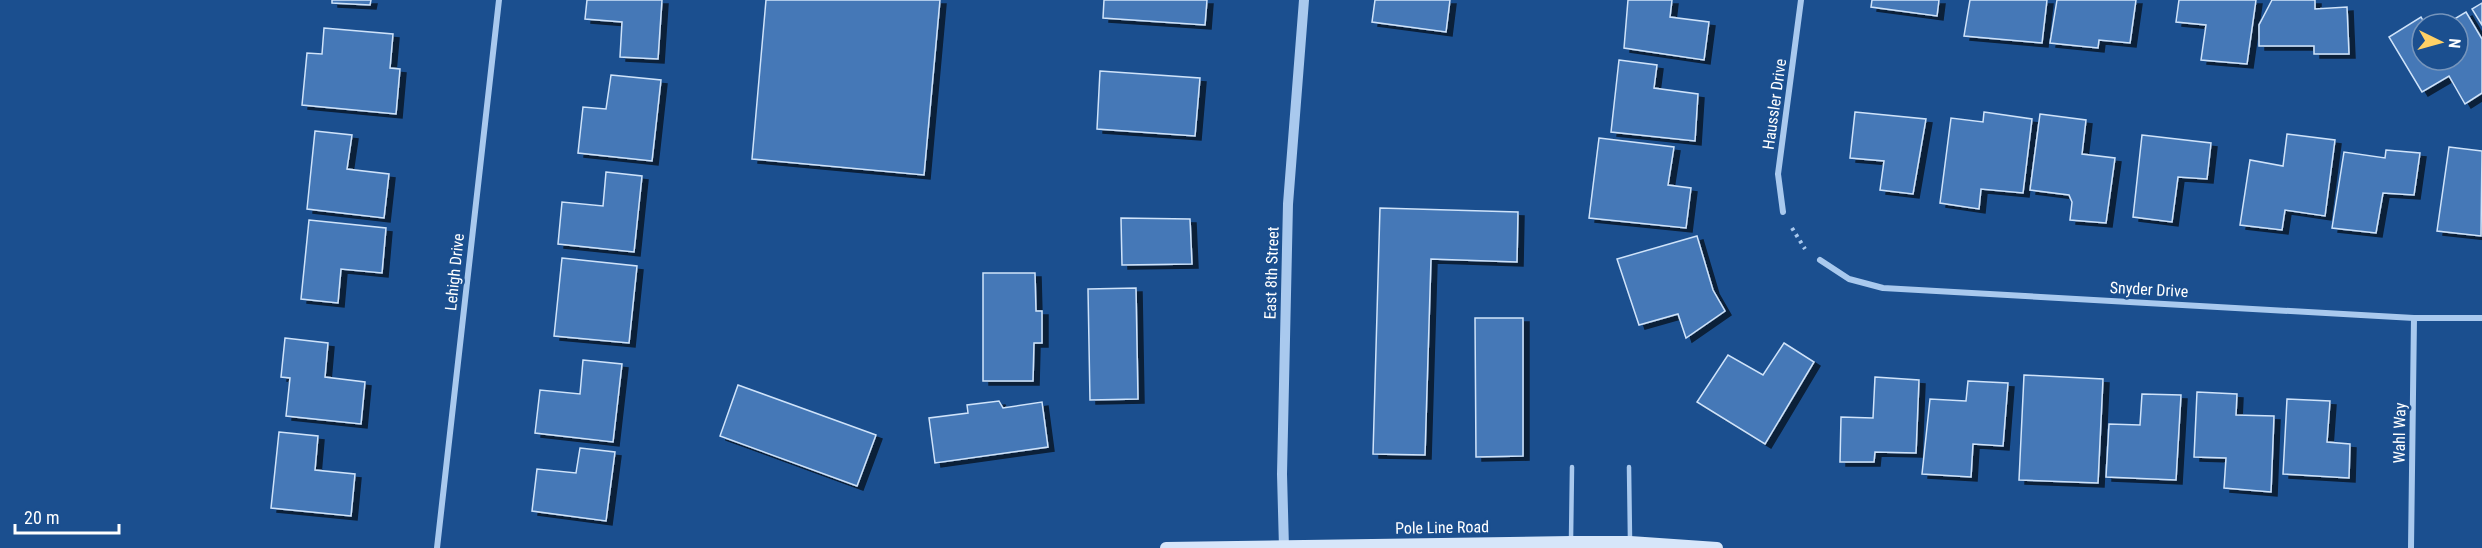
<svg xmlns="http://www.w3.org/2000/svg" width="2482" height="548" font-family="'Roboto Condensed',sans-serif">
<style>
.building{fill:#4478b7;stroke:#cfe3fa;stroke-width:1.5;filter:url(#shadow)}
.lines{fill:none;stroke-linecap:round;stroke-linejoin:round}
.path{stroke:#a9c9ee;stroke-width:4;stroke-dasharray:3 4.5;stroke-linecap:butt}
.service{stroke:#a9c9ee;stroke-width:4.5}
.minor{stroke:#a9c9ee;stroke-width:6}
.tertiary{stroke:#a9c9ee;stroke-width:10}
.secondary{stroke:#d6e6fa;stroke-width:12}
.labels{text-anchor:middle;stroke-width:5;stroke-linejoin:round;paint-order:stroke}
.street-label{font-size:16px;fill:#fff;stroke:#1b4f8f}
</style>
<defs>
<filter id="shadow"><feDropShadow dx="6" dy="4" stdDeviation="0" flood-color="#0009"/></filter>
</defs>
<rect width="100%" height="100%" fill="#1b4f8f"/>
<g class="building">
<path d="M332 0H371L370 5 332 3Z"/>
<path d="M587 0H662L658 59 620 57 622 22 585 19Z"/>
<path d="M766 0H940L924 175 752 159Z"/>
<path d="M1104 0H1207L1205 25 1103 18Z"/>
<path d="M1375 0H1450L1446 32 1372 22Z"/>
<path d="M1628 0H1672L1670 17 1709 22 1704 60 1624 48Z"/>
<path d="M1872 0H1939L1937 16 1871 7Z"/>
<path d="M1970 0H2047L2042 43 1964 36Z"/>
<path d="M2057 0H2136L2130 43 2099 40 2098 48 2050 43Z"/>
<path d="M2179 0H2256L2247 64 2201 60 2206 25 2176 22Z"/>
<path d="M2272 0H2315V9L2347 7 2349 54H2314V46H2259V25Z"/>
<path d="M2482 3V25L2472 9Z"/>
<path d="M2466 12 2482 39V93L2465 104 2449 76 2422 92 2389 37 2421 17 2425 24H2422V60H2458V24H2446Z"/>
<path d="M324 28 393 34 390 68 400 69 396 114 302 105 307 53 322 54Z"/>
<path d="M1619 60 1657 65 1654 88 1698 94 1695 141 1611 132Z"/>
<path d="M1100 71 1200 78 1195 136 1097 129Z"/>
<path d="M611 75 661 80 652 161 578 153 583 107 606 109Z"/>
<path d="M1855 112 1926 119 1913 194 1880 190 1884 161 1850 158Z"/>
<path d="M1984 112 2032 119 2023 193 1981 189 1979 209 1940 203 1951 118 1983 122Z"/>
<path d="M2040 114 2086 120 2082 154 2115 158 2106 223 2070 220 2072 202 2069 195 2030 190Z"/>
<path d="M315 131 352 135 347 169 389 174 384 218 307 209Z"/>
<path d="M2287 134 2335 140 2325 216 2285 210 2282 230 2240 225 2250 160 2283 166Z"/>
<path d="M2142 135 2211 143 2207 179 2178 177 2172 222 2133 217Z"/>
<path d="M1599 138 1674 147 1668 185 1691 188 1686 228 1589 218Z"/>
<path d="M2449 147 2482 151 2481 236 2437 231Z"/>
<path d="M2386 150 2420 153 2414 195 2383 193 2376 233 2332 228 2344 152 2385 158Z"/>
<path d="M606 172 642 176 634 252 558 244 562 202 603 206Z"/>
<path d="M1380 208 1518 212 1517 262 1431 259 1425 455 1373 454Z"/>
<path d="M1121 218 1190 219 1192 264 1122 265Z"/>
<path d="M309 220 386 228 382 273 341 269 338 303 301 299Z"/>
<path d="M1697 236 1713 290 1725 311 1686 338 1678 314 1639 325 1617 259Z"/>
<path d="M562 258 637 266 629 343 554 336Z"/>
<path d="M983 273H1035L1036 311H1042V343H1034L1033 381H983Z"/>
<path d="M1136 288 1138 399 1090 400 1088 289Z"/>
<path d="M1475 318H1523V456L1476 457Z"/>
<path d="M285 338 328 343 325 377 365 382 361 424 286 416 290 378 281 377Z"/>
<path d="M1784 343 1814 362 1765 444 1697 402 1728 355 1763 375Z"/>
<path d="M583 360 622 364 613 442 535 433 540 390 580 394Z"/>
<path d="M2024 375 2103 379 2098 483 2019 480Z"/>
<path d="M1875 377 1919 380 1916 453 1875 452 1874 462H1840L1841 417 1873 418Z"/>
<path d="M1968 381 2008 383 2003 446 1973 444 1971 477 1922 474 1930 399 1966 401Z"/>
<path d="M738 385 876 435 857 486 720 436Z"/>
<path d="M2197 392 2237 394 2236 415 2274 416 2271 492 2224 488 2226 458 2194 457Z"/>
<path d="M2142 394 2181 395 2176 480 2106 477 2109 424 2140 425Z"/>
<path d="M2287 399 2330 401 2327 442 2350 444 2349 478 2283 474Z"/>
<path d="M999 401 1003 408 1042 402 1048 447 935 463 929 418 968 413 967 405Z"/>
<path d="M279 432 318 436 315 470 355 474 351 516 271 508Z"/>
<path d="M580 448 615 452 606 521 532 511 537 469 576 473Z"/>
</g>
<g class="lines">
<path class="path" d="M1792 228 1805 249"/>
<g class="service">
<path d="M1629 467 1630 539"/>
<path d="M1571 540 1572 467"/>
</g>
<g class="minor">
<path d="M1783 212 1778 174 1801 0"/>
<path d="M1820 260 1849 279 1883 288 2414 318H2482"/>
<path d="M437 548 499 0"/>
<path d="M2411 548 2414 318"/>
</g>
<path class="tertiary" d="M1284 548 1282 474 1288 204 1304 0"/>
<path class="secondary" d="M1166 548 1571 542H1630L1717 548"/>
</g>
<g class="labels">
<g class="street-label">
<text transform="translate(1774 104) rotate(-82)" y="6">Haussler Drive</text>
<text transform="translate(454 272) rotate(-84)" y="6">Lehigh Drive</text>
<text transform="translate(1271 273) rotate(-88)" y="6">East 8th Street</text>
<text transform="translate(2149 289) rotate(3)" y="6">Snyder Drive</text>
<text transform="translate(2399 433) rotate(-89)" y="6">Wahl Way</text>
<text transform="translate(1442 527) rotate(-1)" y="6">Pole Line Road</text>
</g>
</g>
<g transform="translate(2440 42) rotate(95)"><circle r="28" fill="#1b4f8f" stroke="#7695bc" stroke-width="1.5"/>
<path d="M0-4.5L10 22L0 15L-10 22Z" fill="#ffd166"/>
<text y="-9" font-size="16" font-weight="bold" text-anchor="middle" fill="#ffffff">N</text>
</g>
<path d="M15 524v9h104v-9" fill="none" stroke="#ffffff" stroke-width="3"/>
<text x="24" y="524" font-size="18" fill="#ffffff" stroke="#1b4f8f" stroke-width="4.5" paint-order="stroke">20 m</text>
</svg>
